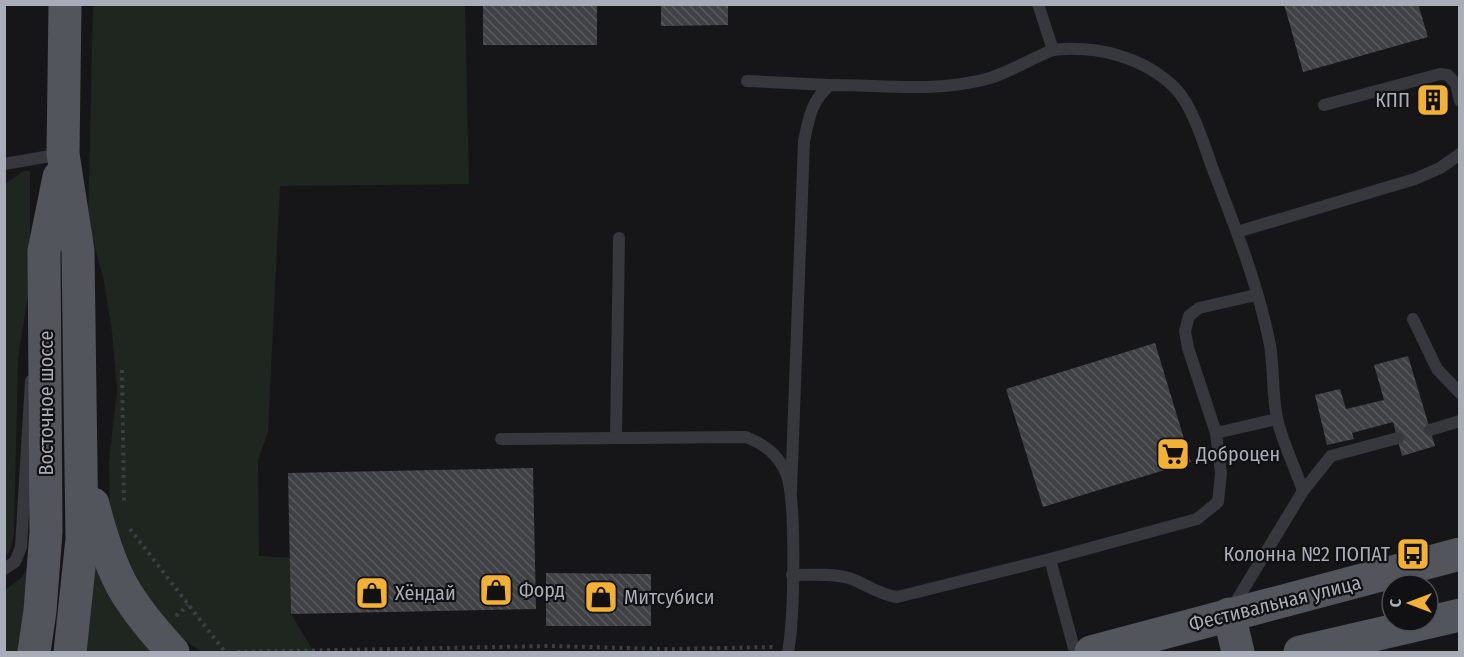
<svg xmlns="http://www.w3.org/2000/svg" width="1464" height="657" font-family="'Fira Sans Condensed',sans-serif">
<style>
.green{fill:#1e261f}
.building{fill:url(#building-back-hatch)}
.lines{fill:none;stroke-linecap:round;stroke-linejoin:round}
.path{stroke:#3d3f44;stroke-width:4;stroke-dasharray:3 4.5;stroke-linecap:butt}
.service{stroke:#37383d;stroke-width:12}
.primary{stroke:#53555c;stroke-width:33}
.labels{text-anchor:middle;stroke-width:4.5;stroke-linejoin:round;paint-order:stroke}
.poi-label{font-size:20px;fill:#a8adb8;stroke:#111113;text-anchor:start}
.street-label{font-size:20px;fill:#a8adb8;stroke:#111113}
</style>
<defs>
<pattern id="building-back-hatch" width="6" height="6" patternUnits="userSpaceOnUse" patternTransform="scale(1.5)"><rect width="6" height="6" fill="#404145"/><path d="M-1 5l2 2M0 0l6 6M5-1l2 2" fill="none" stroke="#595a5e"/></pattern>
</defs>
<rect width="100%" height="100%" fill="#161618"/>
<g class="green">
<path d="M93 5H465L469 184 280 186 268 432 258 460 259 556 290 558 291 614 314 652H201L175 632 146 596 122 549 110 503 109 462 117 390 112 332 104 281 88 222Z"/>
<path d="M23 171H30V281L18 359 14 533 11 548 5 558V184Z"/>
<path d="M30 562 19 652H5L4 591 22 577Z"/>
<path d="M95 564 117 610 151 652H85Z"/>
</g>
<g class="building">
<rect x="483" y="4" width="114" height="41"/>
<path d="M661 4H728V25L661 26Z"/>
<path d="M1284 4H1418L1428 37 1303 72Z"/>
<path d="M1439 89 1443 106 1426 110 1423 93Z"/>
<path d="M1155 343 1191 462 1043 507 1006 389Z"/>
<path d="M1408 356 1435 446 1402 456 1393 422 1352 433 1354 439 1327 445 1315 395 1340 389 1346 409 1384 400 1374 365Z"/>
<path d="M533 468 536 609 291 614 288 473Z"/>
<path d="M546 573 651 574V626H546Z"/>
</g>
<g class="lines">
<g class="path">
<path d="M122 370 124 503"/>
<path d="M130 529 225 652"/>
<path d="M176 616 188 605"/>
<path d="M237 652 548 646 669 649 774 647"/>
</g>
<g class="service">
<path d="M1038 4 1053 50C1096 45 1144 57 1175 88 1192 105 1204 144 1212 167 1234 224 1258 284 1270 345 1274 369 1272 394 1277 418 1282 442 1295 467 1303 491"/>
<path d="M747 81 830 85"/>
<path d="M1324 105 1440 74 1448 75 1456 84 1460 101"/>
<path d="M4 164 62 154"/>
<path d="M1237 232 1415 179 1440 168 1460 154"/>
<path d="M1413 319 1437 369 1460 393"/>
<path d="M1430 430 1460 421"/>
<path d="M1216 433 1188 348 1185 331 1189 316 1199 308 1256 295"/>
<path d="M616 437 619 238"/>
<path d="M501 439 746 437C764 444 778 454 786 473 797 500 794 621 788 652"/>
<path d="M791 492 804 141C809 118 811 101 830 85 884 85 938 93 990 78 1012 71 1032 58 1053 50"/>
<path d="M1050 559 1075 652"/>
<path d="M4 569 15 562 21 547 31 381"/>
<path d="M792 575C811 575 831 573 849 578 866 584 878 594 897 597L1050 559 1197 519 1218 502 1221 473 1216 433 1277 419"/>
<path d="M1232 608 1303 491 1331 456 1398 438"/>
</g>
<g class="primary">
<path d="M65 4 63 154 78 251 82 539 70 652"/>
<path d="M93 504C111 574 124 599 173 652"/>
<path d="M1229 614 1238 652"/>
<path d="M34 652 40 611 46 532 44 251 59 177"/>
<path d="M1091 652 1460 554"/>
<path d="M1300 652 1460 615"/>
</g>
</g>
<defs>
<g id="building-square" transform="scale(1.725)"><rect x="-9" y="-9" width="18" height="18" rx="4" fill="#f2b134" stroke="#111113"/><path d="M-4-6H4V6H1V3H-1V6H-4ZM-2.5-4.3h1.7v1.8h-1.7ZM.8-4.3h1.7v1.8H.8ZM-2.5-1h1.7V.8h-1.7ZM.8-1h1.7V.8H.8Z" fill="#111"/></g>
<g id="supermarket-square" transform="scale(1.725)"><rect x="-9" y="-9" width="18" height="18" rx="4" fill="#f2b134" stroke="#111113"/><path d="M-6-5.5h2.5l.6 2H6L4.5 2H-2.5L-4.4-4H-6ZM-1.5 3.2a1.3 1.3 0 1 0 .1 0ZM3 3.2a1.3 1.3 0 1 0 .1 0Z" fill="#111"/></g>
<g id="bus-square" transform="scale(1.725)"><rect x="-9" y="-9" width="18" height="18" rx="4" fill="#f2b134" stroke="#111113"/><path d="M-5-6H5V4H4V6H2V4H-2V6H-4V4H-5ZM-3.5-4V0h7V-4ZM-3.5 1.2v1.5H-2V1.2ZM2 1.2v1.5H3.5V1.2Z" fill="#111"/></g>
<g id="shop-square" transform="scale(1.725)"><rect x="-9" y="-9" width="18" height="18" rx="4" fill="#f2b134" stroke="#111113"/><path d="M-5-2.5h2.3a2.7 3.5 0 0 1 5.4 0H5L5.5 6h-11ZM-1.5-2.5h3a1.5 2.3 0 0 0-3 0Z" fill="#111"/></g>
</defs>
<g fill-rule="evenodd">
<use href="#building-square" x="1433" y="100"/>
<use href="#supermarket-square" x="1173" y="454"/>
<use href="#bus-square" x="1413" y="554"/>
<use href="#shop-square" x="496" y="590"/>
<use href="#shop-square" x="372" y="593"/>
<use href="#shop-square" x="601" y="597"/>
</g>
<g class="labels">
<g class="poi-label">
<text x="1410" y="107" text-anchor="end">КПП</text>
<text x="1196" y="461">Доброцен</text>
<text x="1390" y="561" text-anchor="end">Колонна №2 ПОПАТ</text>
<text x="519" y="597">Форд</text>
<text x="395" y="600">Хёндай</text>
<text x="624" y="604">Митсубиси</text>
</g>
<g class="street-label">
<text transform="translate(46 403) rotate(-90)" y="7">Восточное шоссе</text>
<text transform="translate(1275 603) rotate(-14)" y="7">Фестивальная улица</text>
</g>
</g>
<rect width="1464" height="657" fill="none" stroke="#a8adb8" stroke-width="12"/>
<g transform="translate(1410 603) rotate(270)"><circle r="28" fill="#111113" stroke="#4d4f55" stroke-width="1.5"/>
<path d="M0-4.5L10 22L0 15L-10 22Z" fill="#f2b134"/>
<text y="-9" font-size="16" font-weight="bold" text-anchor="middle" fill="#a8adb8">С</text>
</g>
</svg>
